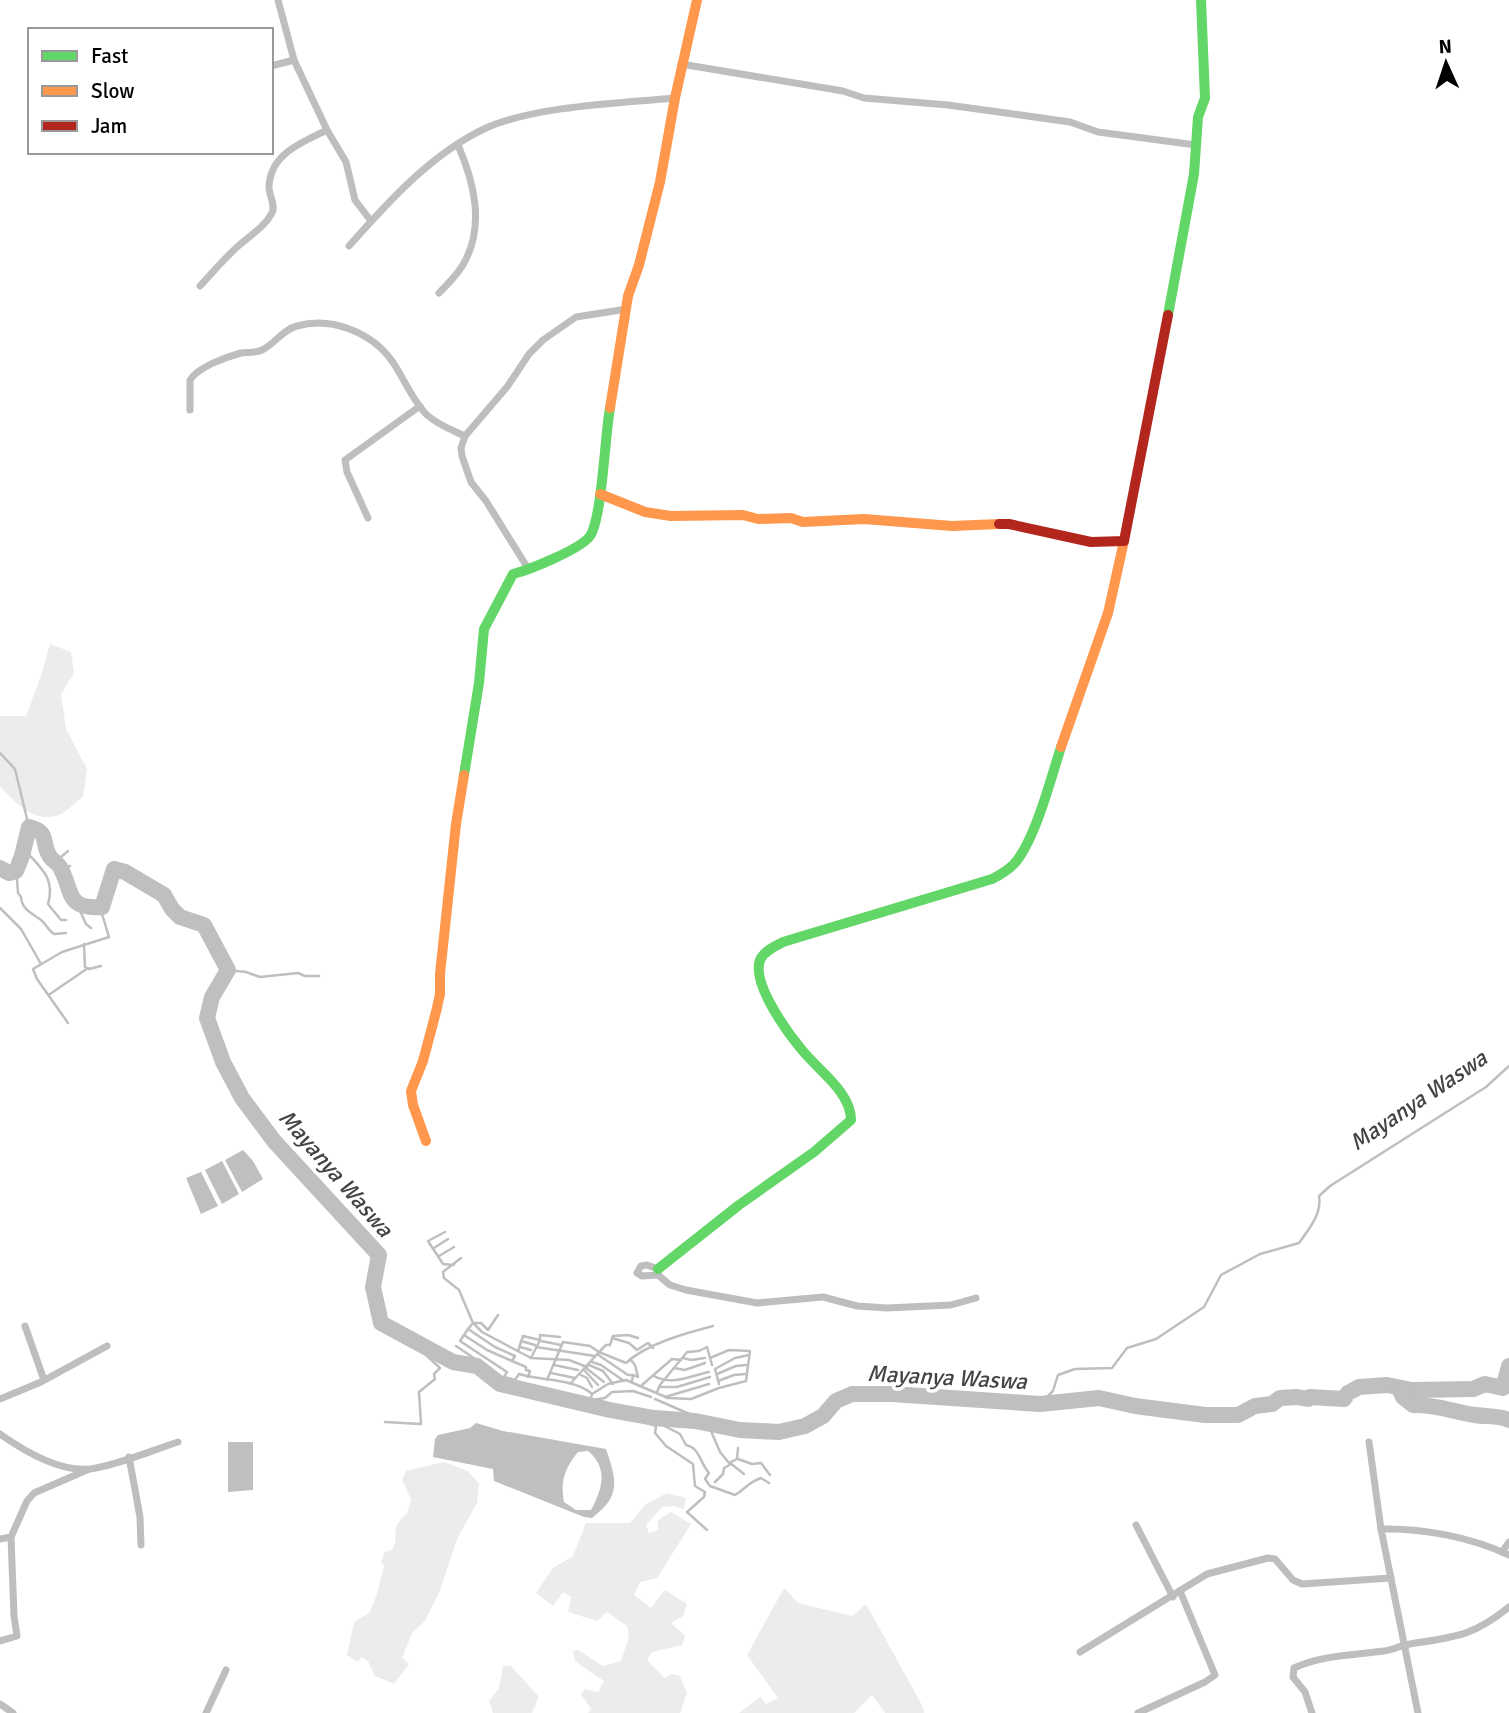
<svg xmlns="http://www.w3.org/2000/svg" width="1509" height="1713" font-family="Signika,sans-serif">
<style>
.green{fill:#ececec}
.water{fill:#bfbfbf;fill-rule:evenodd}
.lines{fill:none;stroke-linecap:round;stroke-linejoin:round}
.stream{stroke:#bfbfbf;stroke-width:2.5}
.river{stroke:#bfbfbf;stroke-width:16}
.street{stroke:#bebebe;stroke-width:7}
.fast{stroke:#63d668;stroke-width:10}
.slow{stroke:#ff974d;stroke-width:10}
.jam{stroke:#b3261e;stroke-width:10}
.labels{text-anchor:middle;stroke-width:7;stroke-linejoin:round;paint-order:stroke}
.water-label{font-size:23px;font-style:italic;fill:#444;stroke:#fff}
</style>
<rect width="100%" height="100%" fill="#fff"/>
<g class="green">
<path d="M50 644 71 652 74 673 61 694 66 729 87 769 83 797C75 802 65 814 56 816 33 822 14 802 0 786V716H26L41 676Z"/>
<path d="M444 1462 468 1471 479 1484 477 1503 457 1539 439 1593 425 1621 412 1633 402 1658 409 1664 394 1684 375 1676 368 1661 362 1657 358 1662 347 1655 354 1622 369 1613 376 1597 384 1566 381 1562 385 1552 392 1550C400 1536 389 1527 407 1514L411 1499 402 1480 406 1471Z"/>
<path d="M667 1493 686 1498 684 1509 674 1506 662 1507 646 1525 649 1533 658 1530V1520L671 1512 691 1524 657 1578 640 1582 634 1595 651 1608 665 1590 687 1604 683 1616 671 1623 685 1636 682 1645 652 1652 647 1660 664 1678 672 1674 680 1676 687 1693 680 1713H588L591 1709 581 1694 585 1689 598 1692 604 1681 575 1661 573 1651 578 1650 603 1666 621 1661 629 1637 627 1626 607 1612 597 1621 568 1612 571 1597 563 1592 553 1606 536 1593 553 1568 573 1556 586 1523H630L646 1504Z"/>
<path d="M784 1588 798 1603 852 1616 866 1604 923 1707 924 1713H885L872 1695 854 1713H739L760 1697 766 1704 778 1698 747 1655Z"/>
<path d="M503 1666H511L539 1697 532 1713H493L489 1701 499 1688Z"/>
</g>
<g class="water">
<path d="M243 1150 253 1161 263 1179 242 1192 225 1160Z"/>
<path d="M222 1161 239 1194 222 1204 205 1170Z"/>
<path d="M201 1172 218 1206 201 1214 186 1178Z"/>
<path d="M476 1423 503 1431 606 1449C617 1481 621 1496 592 1518L584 1517 494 1481 493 1469 433 1457 435 1439 438 1435 470 1428ZM588 1451C609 1468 602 1490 591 1510H576L564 1502C560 1481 565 1468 578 1452Z"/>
<path d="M228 1442H253V1490L228 1492Z"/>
</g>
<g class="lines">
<g class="stream">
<path d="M0 753 15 769 29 827"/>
<path d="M24 849C39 867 56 877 48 904L61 920H66"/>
<path d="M51 857H61L68 851"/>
<path d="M61 870 70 866"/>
<path d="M12 872 17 879 18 893 21 897C22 910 32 913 41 920 46 924 48 930 54 934L66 933"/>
<path d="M0 873 4 870"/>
<path d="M76 902 86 924 91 928"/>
<path d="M0 908 21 929 41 964"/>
<path d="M84 944 85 967 89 969 101 966"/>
<path d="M228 970 246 972 260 977 298 973 305 976H319"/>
<path d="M50 994 88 968"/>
<path d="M68 1023 37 979 33 969 62 952 109 937 102 914 96 907"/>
<path d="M445 1232 428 1241 443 1264 454 1265"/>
<path d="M434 1248 448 1239"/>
<path d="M439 1256 454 1247"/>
<path d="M461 1258 443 1272 444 1278 459 1290 473 1323 482 1332 531 1358 569 1360 587 1367"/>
<path d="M498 1315 488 1330 481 1323H473L468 1329 495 1347 515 1356 512 1361 526 1367V1370L530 1371 528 1377"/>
<path d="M468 1329 464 1335 487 1350 512 1361"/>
<path d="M464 1335 460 1341 507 1372 504 1377 515 1380 519 1374C541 1381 572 1378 591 1393"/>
<path d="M612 1338 629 1343 637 1350 648 1343 653 1348"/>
<path d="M540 1340V1335L560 1337"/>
<path d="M521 1341 535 1345"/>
<path d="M541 1341 561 1345"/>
<path d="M456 1346 502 1377"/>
<path d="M520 1347 531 1350"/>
<path d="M536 1347 595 1356"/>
<path d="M518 1351 523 1336 540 1340 531 1358"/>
<path d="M597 1354 628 1375H633"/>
<path d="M683 1358 691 1360 705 1358"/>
<path d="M630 1359 635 1365 638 1377 633 1375 632 1381"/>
<path d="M592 1362 601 1365 624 1381"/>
<path d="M554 1365 578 1370"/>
<path d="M589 1365 603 1371 613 1384"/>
<path d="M586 1368 604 1382"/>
<path d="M674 1368 685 1370 705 1363"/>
<path d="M584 1370 598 1385"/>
<path d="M551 1373 575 1378"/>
<path d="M717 1374 736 1366 746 1365"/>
<path d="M581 1375 587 1378 592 1387"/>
<path d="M654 1376C672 1386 690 1376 709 1372"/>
<path d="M547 1380 563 1342 590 1346 599 1352 606 1345H610L613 1336 628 1335 638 1338"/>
<path d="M718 1381 734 1375 745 1374"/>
<path d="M570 1384 599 1352 626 1363C646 1344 686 1333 713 1326"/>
<path d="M719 1384 715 1369 735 1358 749 1355"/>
<path d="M642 1385 672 1359 681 1360"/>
<path d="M659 1387H677L710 1377"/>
<path d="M657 1392 660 1385 687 1352 699 1351 707 1347 712 1365"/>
<path d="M665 1397 709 1384"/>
<path d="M655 1399 694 1416 695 1421"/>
<path d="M591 1400 605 1398 612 1392 633 1391 651 1397"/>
<path d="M1040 1404 1053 1391 1058 1375 1075 1369 1112 1368 1127 1348 1156 1339 1204 1307 1221 1275 1260 1254 1299 1243C1309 1229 1322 1214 1319 1196L1330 1186 1486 1087 1509 1066"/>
<path d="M589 1405 592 1394 608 1384 626 1380 668 1398 691 1399 719 1388 746 1381 750 1351 729 1350 710 1358"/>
<path d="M629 1417 656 1426 655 1433 666 1446 693 1464 695 1486 705 1492 704 1497 687 1512 707 1530"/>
<path d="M654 1418 655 1421 680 1434 686 1445C700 1448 700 1463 709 1473L705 1479 710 1486 735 1495C747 1488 747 1483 761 1478L769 1483"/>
<path d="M385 1422 421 1424 419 1392 435 1379 434 1374 440 1368 427 1356 426 1349"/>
<path d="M708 1424 720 1452 729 1463 737 1459 738 1448"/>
<path d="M738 1459 752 1464 761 1463 770 1475"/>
<path d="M730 1463 744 1474"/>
<path d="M715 1482 723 1474 724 1468 731 1464"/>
</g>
<g class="river">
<path d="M0 868 9 873 16 871 22 856 29 827C50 832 41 842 49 855 51 860 57 862 60 867 73 890 65 910 102 907L114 869 125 872 164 895 172 909 180 917 204 925 228 970 212 997 207 1018 223 1062 242 1098 274 1141 379 1255 373 1287 381 1323 453 1362 477 1366 500 1384 610 1410 654 1418 695 1421 740 1430 779 1432 805 1426 823 1416 836 1401 852 1394H892L1040 1404 1099 1398 1135 1406 1205 1415H1238L1255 1406 1272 1404 1280 1398 1297 1397 1308 1399 1310 1397 1344 1399 1348 1393 1359 1387 1387 1385 1412 1390 1473 1389 1485 1384 1503 1388 1509 1366"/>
<path d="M1399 1388 1403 1397 1413 1405C1435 1404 1453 1412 1475 1415 1487 1417 1498 1415 1509 1420"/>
</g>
<g class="street">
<path d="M278 0 294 60 327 130 346 162 355 200 371 221"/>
<path d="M681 64 843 91 864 98 948 105 1006 113 1070 122 1098 132 1196 145"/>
<path d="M271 66 294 60"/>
<path d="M349 246C388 202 432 153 486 128 535 106 620 103 675 98"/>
<path d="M200 286C212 273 224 259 237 247 249 236 264 228 272 213 276 205 269 196 269 187 270 154 301 143 327 130"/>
<path d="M439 293C448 284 458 274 464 263 485 225 474 182 458 145"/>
<path d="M190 410V380C198 367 226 357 241 353 248 352 256 353 262 350 275 344 282 330 297 326 332 316 372 333 392 361 404 378 412 400 427 415 438 425 452 430 465 436"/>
<path d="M368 518 347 472 345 460 420 406"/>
<path d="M529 570 486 501 471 482 462 456 461 448 465 436 507 387 529 354 543 340 576 317 627 309"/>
<path d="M647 1265 658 1269V1275L642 1276 637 1273 641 1266Z"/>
<path d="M658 1275 670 1285 686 1290 757 1303 823 1297 857 1306 887 1308 951 1305 976 1298"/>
<path d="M25 1326 44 1380"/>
<path d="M0 1399 41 1382 107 1346"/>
<path d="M0 1434C24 1451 59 1472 90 1469 115 1466 153 1450 178 1442"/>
<path d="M1369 1442 1381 1529 1418 1713"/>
<path d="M129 1457 140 1517 141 1545"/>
<path d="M1136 1525 1173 1597"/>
<path d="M1381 1529C1423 1528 1470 1537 1509 1555"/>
<path d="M0 1539 11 1537 27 1501 34 1493 87 1470"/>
<path d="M1502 1552 1509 1542"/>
<path d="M0 1641 17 1636 14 1616 11 1537"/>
<path d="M1080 1652 1207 1574 1268 1558 1275 1559 1293 1580 1302 1584 1391 1578"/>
<path d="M0 1704 13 1713"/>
<path d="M206 1713 226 1670"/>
<path d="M1138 1713 1205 1682 1215 1675 1180 1591"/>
<path d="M1312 1713 1305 1692 1293 1677 1294 1668C1322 1655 1354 1655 1384 1651 1393 1650 1401 1645 1410 1644 1454 1637 1472 1637 1509 1607"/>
</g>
<g class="fast">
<path d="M1168 315 1194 174 1198 117 1205 98 1201 0"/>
<path d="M464 775 479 683 484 629 513 574C529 570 581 549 590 536 602 519 605 434 610 408"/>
<path d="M658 1269 739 1205 814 1152 851 1120C851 1092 818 1070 802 1050 787 1032 749 980 761 958 766 950 775 946 783 942L992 879C1000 875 1008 870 1014 864 1035 841 1051 778 1061 747"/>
</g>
<g class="slow">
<path d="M610 408 628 296 639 265 660 182 675 98 697 0"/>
<path d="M600 494 645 512 671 516 743 515 758 519 791 518 803 522 864 519 952 526 999 524"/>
<path d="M1061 747 1108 613 1124 541"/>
<path d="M426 1141 413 1105 411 1091 423 1061 436 1012 440 994V974L456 824 464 775"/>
</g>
<path class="jam" d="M999 524H1009L1091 542 1124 541 1168 315"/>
</g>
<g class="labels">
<g class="water-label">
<text transform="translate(1418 1100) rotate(-34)" y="8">Mayanya Waswa</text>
<text transform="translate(336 1173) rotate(49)" y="8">Mayanya Waswa</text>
<text transform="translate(947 1377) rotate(3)" y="8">Mayanya Waswa</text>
</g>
</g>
<rect x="28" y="28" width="245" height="126" fill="#ffffff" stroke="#999999" stroke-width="2"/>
<rect x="42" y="51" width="35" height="10" fill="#63d668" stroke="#999999" stroke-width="2"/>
<text x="91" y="63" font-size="21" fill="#000000">Fast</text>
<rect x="42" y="86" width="35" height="10" fill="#ff974d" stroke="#999999" stroke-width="2"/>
<text x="91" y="98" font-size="21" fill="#000000">Slow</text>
<rect x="42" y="121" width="35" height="10" fill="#b3261e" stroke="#999999" stroke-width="2"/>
<text x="91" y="133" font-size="21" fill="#000000">Jam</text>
<g transform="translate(1446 63) rotate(357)" stroke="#ffffff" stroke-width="5" paint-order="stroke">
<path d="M0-5L12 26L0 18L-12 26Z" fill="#000000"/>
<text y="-10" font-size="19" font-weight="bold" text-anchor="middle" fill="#000000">N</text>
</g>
</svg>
